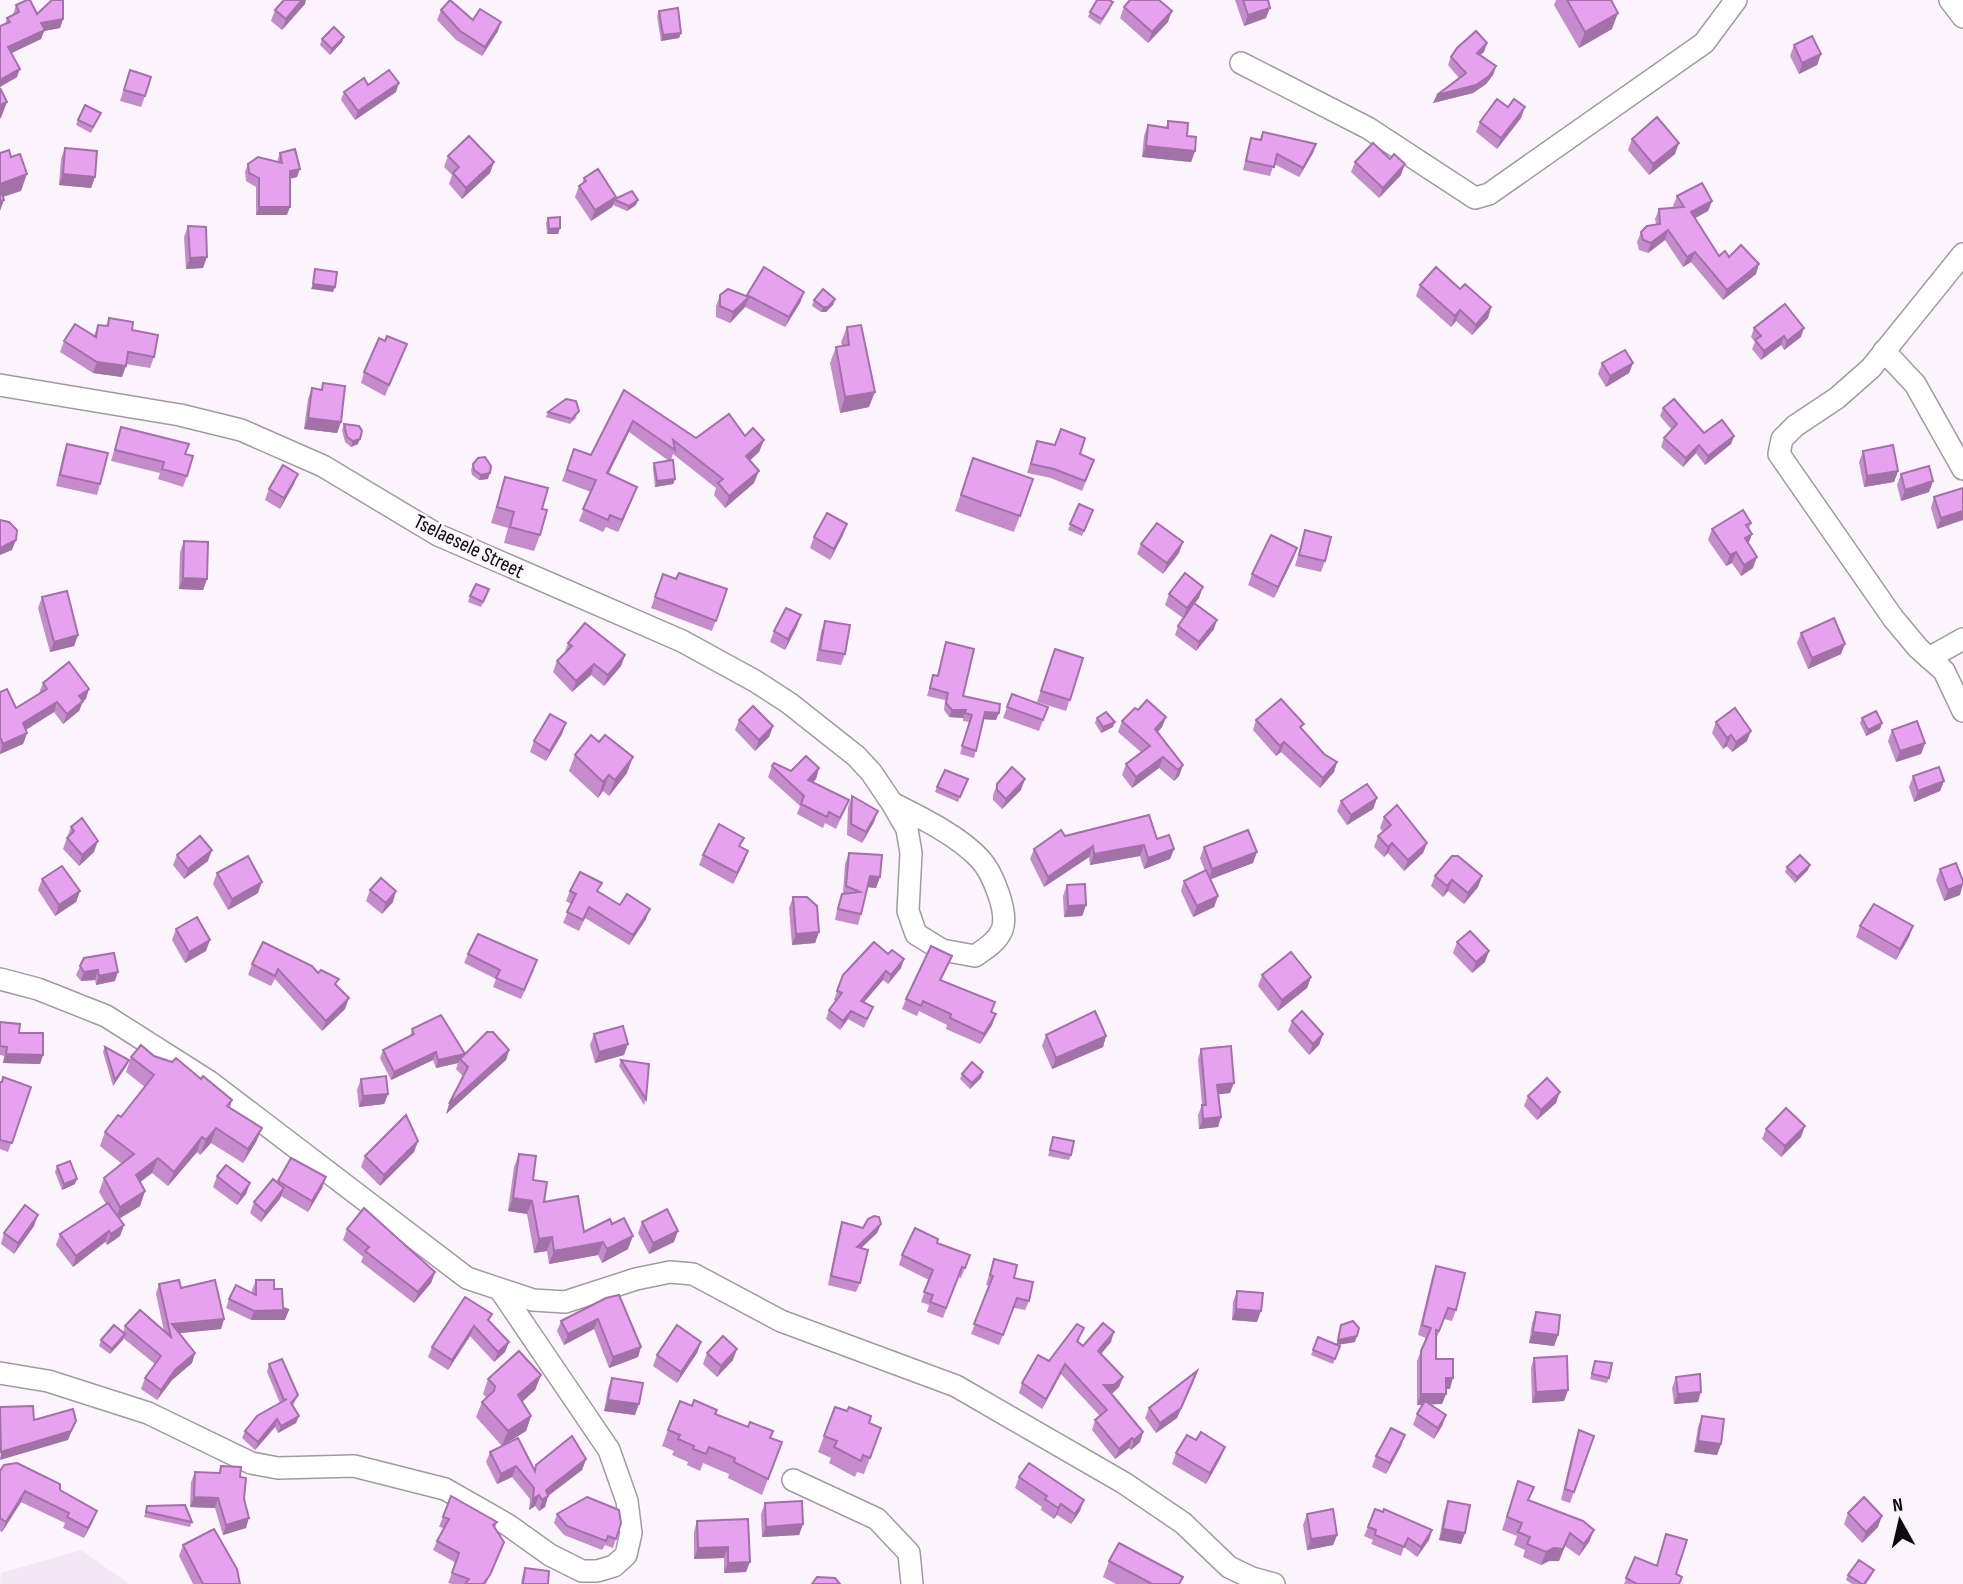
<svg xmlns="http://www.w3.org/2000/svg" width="1963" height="1584" font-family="'Sofia Sans Condensed',sans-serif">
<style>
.built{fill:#f3e6f5}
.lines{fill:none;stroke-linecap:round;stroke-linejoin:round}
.minor-casing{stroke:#a19aa2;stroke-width:24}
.minor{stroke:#fff;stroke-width:21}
.wall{fill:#c68bcd}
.shaded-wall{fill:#a171a7}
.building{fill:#e6a2ee;stroke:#a171a7;stroke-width:2}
.labels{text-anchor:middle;stroke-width:5;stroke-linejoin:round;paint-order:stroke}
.street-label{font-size:21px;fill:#0e0b0e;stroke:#fcf4fd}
</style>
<rect width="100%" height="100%" fill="#fcf4fd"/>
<path class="built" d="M81 1550 129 1584H0L1 1573Z"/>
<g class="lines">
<g class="minor-casing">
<g id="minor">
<path d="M1950 0 1963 17"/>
<path d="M1241 63 1368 128 1475 198 1489 194 1704 43 1736 0"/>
<path d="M1963 254 1871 368 1837 398 1795 426 1782 439 1779 454 1893 618 1918 648 1944 671 1963 711"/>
<path d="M1884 351 1915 384 1963 469"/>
<path d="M0 385 180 415 241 430 323 466 438 535 682 641 755 681 789 703 856 756 871 772 892 803 907 829 911 853 908 911 916 934 942 950 975 956C985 949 997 942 1002 930 1009 912 992 872 980 859 959 836 920 817 892 803"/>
<path d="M1929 658 1963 639"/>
<path d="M0 979 38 989 106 1016 210 1082 467 1278 533 1300 565 1302 636 1279 670 1272 693 1274 781 1321 956 1386 1124 1483 1183 1523 1229 1567 1252 1578 1274 1584"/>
<path d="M0 1373 48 1381 148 1413 251 1463 278 1468 354 1466 445 1489 508 1525 550 1555 582 1571H597L614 1566 626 1555 631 1533 627 1501 609 1450 501 1291"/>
<path d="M793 1480 877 1519 909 1553 912 1584"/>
</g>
</g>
<use href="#minor" class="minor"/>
</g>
<g class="wall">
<path d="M1235 0H1268L1266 18 1244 26Z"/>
<path d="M1556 0H1611L1612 29 1579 48 1554 5Z"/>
<path d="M305 4 282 30 271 21 275 10Z"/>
<path d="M16 5 37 14 63 19 60 28 44 31 41 39 12 53 17 77 0 87 5 24 7 18 13 15Z"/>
<path d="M1124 7 1168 22 1148 43 1120 18Z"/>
<path d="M1111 8 1100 25 1088 17 1090 12Z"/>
<path d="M441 10 473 20 498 31 482 56 456 40 437 20Z"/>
<path d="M659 11 681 33 679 38 661 41 657 16Z"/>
<path d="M344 37 342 42 330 55 320 45 322 39Z"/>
<path d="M1487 43 1484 52 1480 55 1496 66 1493 75 1486 84 1473 93 1433 103 1437 95 1459 78 1448 65 1451 57Z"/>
<path d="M1794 45 1821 54 1817 65 1799 74 1790 56Z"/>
<path d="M130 70 145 96 141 107 120 101Z"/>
<path d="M368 85 396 92 355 120 341 100 344 92Z"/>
<path d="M1508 107 1521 118 1497 149 1476 132 1480 122Z"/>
<path d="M99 118 91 133 76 125 78 120Z"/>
<path d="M1168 121 1187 136 1195 151 1191 162 1142 157 1144 136 1148 125 1166 127Z"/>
<path d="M1263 132 1316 144 1313 153 1299 177 1274 164 1270 176 1243 170 1248 147 1251 138 1260 140Z"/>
<path d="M1632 139 1675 154 1649 175 1628 150Z"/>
<path d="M65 148 95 177 91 188 59 185 61 159Z"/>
<path d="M280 153 297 177 290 179 287 215H256V187L246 181 245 172 248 164 277 162Z"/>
<path d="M448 156 494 162 490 173 462 199 449 184 452 175 444 167Z"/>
<path d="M1355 162 1401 175 1379 198 1351 172Z"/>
<path d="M584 178 615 199 636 205 627 211 613 205 612 207 591 221 575 197 579 186 582 184Z"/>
<path d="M1677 196 1712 201 1708 211 1695 218 1719 256 1729 257 1756 274 1723 300 1691 262 1683 267 1665 240 1648 253 1639 250 1637 242 1641 232 1656 224 1655 219 1659 209 1674 208 1673 206Z"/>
<path d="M548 218 560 228 558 234H547L546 223Z"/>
<path d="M188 226 203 268 186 269 184 237Z"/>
<path d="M1420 285 1460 289 1491 307 1488 318 1472 335 1456 321 1451 327 1416 296Z"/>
<path d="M804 292 800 303 785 327 745 307 730 323 716 317V306L720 295 746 296Z"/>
<path d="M835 299 833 305 826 312H821L812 306 814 300Z"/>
<path d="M109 318 132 330 154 357 150 368 126 364 122 377 93 373 60 352 64 341 94 336 98 325 106 326Z"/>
<path d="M847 327 869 407 840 413 830 363 836 347 842 346 841 342Z"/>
<path d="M1754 328 1801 337 1784 350 1781 345 1761 360 1752 349 1755 342 1751 337Z"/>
<path d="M385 341 407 344 385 396 361 383 364 372Z"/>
<path d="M1602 363H1633L1629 373 1606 387 1598 374Z"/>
<path d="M323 383 341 422 337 433 304 429 308 399 312 388 321 390Z"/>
<path d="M624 390 696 438 745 436 764 440 759 452 750 460 754 483 725 508 714 495 716 488 673 454 671 460 675 479 673 484 655 487 653 468 654 463 669 461 629 432 608 474 633 498 618 532 606 527 603 532 579 521 591 492 562 481 574 449 591 455Z"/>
<path d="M1663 408 1704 433 1734 436 1731 444 1705 465 1696 453 1683 467 1661 447 1664 438 1672 430 1660 416Z"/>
<path d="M548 412 577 417 570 424 546 417Z"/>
<path d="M344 424 358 444 351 447 345 442 342 430Z"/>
<path d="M121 427 185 454 187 476 183 487 158 479 160 473 111 461Z"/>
<path d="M1037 441 1080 454 1091 469 1082 491 1051 478 1027 473Z"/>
<path d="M67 444 100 484 97 495 56 486 63 455Z"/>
<path d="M1863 451 1898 471 1894 482 1864 487 1859 462Z"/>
<path d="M973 458 1033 479 1014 532 955 511Z"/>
<path d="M473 464 488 479 479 480 472 475 471 470Z"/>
<path d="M1901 474 1933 481 1929 492 1901 501 1897 485Z"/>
<path d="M505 477 542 509 540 535 534 551 504 543 508 528 491 523Z"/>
<path d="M294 484 280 509 265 500 269 489Z"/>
<path d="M1963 488 1937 529 1931 508 1934 497Z"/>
<path d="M1079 504 1093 510 1082 536 1068 530Z"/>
<path d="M1751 523 1749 529 1752 534 1748 544 1753 568 1741 576 1732 563 1726 566 1708 540 1712 529Z"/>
<path d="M1305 530 1325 561 1321 572 1295 566Z"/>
<path d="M843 535 830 560 810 548 814 537Z"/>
<path d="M184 541 207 579 203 590 179 589 180 552Z"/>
<path d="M1141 544 1179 553 1163 574 1137 554Z"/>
<path d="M1297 548 1293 559 1274 598 1248 585 1252 574Z"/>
<path d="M663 574 676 579 727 589 712 631 651 608Z"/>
<path d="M1169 594 1199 598 1195 603 1214 629 1196 651 1175 635 1178 626 1183 618 1165 605Z"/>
<path d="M487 595 481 607 468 602 470 596Z"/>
<path d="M42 597 78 635 74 646 50 652 38 608Z"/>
<path d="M801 615 797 626 785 650 770 642 774 631Z"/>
<path d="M825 621 845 654 841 665 816 661 821 632Z"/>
<path d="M1801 633 1841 654 1808 669 1797 643Z"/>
<path d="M946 642 963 696 996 720 983 719 974 758 960 754 969 722 963 721V718L949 717 944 710 945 700 927 696 933 675 937 676Z"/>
<path d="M568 643 625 655 621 666 604 686 591 675 572 692 553 672 557 661 564 654Z"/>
<path d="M1055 649 1083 658 1066 711 1037 702Z"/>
<path d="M43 683 86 699 83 701 79 711 63 724 54 712 26 730 27 733 23 744 0 754V692L16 708 39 693Z"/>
<path d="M1012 694 1048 707 1039 731 1003 718Z"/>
<path d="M1138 710 1166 717 1162 727 1158 732 1183 765 1179 776 1174 781 1159 768 1132 788 1122 775 1126 764 1142 753 1118 732 1122 721Z"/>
<path d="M1097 718 1113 727 1101 733 1095 723Z"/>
<path d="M1862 718 1882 723 1880 729 1866 736 1860 723Z"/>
<path d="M739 720 773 726 769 737 755 751 735 730Z"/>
<path d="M1256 720 1302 729 1324 754 1337 762 1334 772 1320 788 1281 752 1276 756 1253 730Z"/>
<path d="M1716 722 1747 741 1732 752 1727 746 1723 749 1712 733Z"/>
<path d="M1892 730 1925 743 1921 754 1896 762 1888 741Z"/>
<path d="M562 734 546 761 530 752 534 741Z"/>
<path d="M575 755 627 773 609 796 603 791 598 798 569 771Z"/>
<path d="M772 766 791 771 819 768 816 779 813 782 849 800 836 829 825 823 823 828 797 814 800 806 768 777Z"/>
<path d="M1913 776 1944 781 1940 791 1914 802 1909 787Z"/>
<path d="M968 779 958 802 935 792 937 787Z"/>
<path d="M997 784 1021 790 1002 809 993 800V795Z"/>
<path d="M852 796 874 822 862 843 847 835 848 807Z"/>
<path d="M1377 798 1373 809 1347 825 1337 811 1341 801Z"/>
<path d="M1384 817 1427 843 1423 853 1404 871 1388 853 1384 857 1374 847 1378 836 1383 832 1380 828Z"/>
<path d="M71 827 94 852 79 866 63 849Z"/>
<path d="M1065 836 1157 839 1174 849 1170 859 1144 869 1140 856 1090 865 1089 857 1044 887 1030 859 1034 849Z"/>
<path d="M741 847 748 851 744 862 733 884 699 865 703 855Z"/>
<path d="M1204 847 1253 863 1210 879 1218 896 1214 907 1193 917 1181 891 1184 881 1205 871 1200 858Z"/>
<path d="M849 853 880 877 876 888 867 887 861 914 858 925 835 920 838 905 843 894 845 864Z"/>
<path d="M177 855 208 861 184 879 173 865Z"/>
<path d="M1787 867 1808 870 1795 883 1785 872Z"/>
<path d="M1940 869 1960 895 1944 901 1936 880Z"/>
<path d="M217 873 258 893 228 910 213 884Z"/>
<path d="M1435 876H1482L1478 887 1464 904 1448 891 1443 897 1431 886Z"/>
<path d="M42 879 80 891 76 902 55 916 38 890Z"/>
<path d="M1067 885 1086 905 1082 916 1064 917 1063 896Z"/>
<path d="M370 890 393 902 382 914 366 901Z"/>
<path d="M570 891 598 892 620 905 646 919 629 945 585 918 579 931 563 923 571 904 566 901Z"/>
<path d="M793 897 819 932 815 943 792 945 789 908Z"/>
<path d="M1860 926H1913L1909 937 1896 960 1856 937Z"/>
<path d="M176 929 206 951 185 963 172 940Z"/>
<path d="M1457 942 1485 962 1472 973 1453 953Z"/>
<path d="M468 954 534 970 521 999 493 987 496 979 464 963Z"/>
<path d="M888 954 904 959 901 968 888 984 883 980 864 1002 873 1007 864 1028 848 1019 840 1030 826 1019 829 1010 836 1001 834 1000 843 975Z"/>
<path d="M84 958 115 981 96 985 95 980 81 981 76 975Z"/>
<path d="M252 964 318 973 337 986 345 1009 322 1031 275 979 271 986 248 975Z"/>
<path d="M948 966 941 980 996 1014 992 1025 980 1044 946 1029 947 1025 919 1011 917 1016 902 1009 906 999Z"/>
<path d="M1262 975 1311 977 1307 988 1278 1011 1258 986Z"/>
<path d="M1292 1021 1323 1034 1319 1045 1309 1055 1288 1031Z"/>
<path d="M0 1022 19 1033 43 1055 40 1064 3 1063 4 1056 0 1055Z"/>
<path d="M412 1029 465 1054 509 1050 506 1060 446 1114 463 1076 456 1069 458 1063 436 1068 433 1060 391 1080 380 1058 383 1050 410 1037Z"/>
<path d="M594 1034 624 1055 595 1063 590 1045Z"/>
<path d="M1046 1035 1106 1036 1103 1047 1052 1069 1042 1046Z"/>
<path d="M105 1047 129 1060 127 1065 113 1086 103 1052Z"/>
<path d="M1201 1049 1230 1093 1219 1094 1221 1117 1218 1127 1199 1129 1198 1115 1202 1105 1198 1059Z"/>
<path d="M154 1056 201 1079 232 1100 230 1108 262 1128 256 1142 243 1163 211 1143 200 1155 197 1152 168 1186 152 1173 140 1182 145 1191 140 1206 119 1219 124 1225 120 1236 107 1245 105 1242 73 1267 56 1245 60 1234 106 1204 99 1192 104 1178 122 1164 100 1146 105 1132 121 1117 145 1087 126 1072 131 1057Z"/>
<path d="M621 1060 646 1099 644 1105 619 1066Z"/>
<path d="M983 1072 981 1078 970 1089 960 1079 962 1074Z"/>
<path d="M3 1077 31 1087 8 1152 0 1149V1082H1Z"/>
<path d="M361 1079 388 1094 384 1104 359 1107 357 1090Z"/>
<path d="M1528 1096 1556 1103 1537 1120 1524 1106Z"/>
<path d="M1766 1129 1801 1137 1781 1157 1762 1139Z"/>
<path d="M1053 1137 1071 1155 1069 1160 1048 1156Z"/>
<path d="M418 1141 414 1152 380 1186 361 1167 365 1156Z"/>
<path d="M519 1154 544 1202 584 1232 628 1249 602 1263 598 1255 549 1264 547 1251 534 1253 527 1214 508 1211 514 1167Z"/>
<path d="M291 1158 326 1177 322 1188 308 1212 281 1196 261 1222 250 1213 254 1202 277 1183Z"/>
<path d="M57 1166 75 1184 62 1190 55 1172Z"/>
<path d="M217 1176 250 1183 246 1194 237 1205 213 1187Z"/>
<path d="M642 1222 674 1242 649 1254 638 1233Z"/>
<path d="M842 1222 863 1228 881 1224 877 1233 861 1248 860 1283 856 1292 828 1285 839 1231Z"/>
<path d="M34 1226 14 1254 1 1244 4 1233Z"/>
<path d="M347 1229 435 1272 431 1283 414 1303 361 1262 363 1257 343 1240Z"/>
<path d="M937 1243 970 1255 961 1278 958 1277 943 1318 927 1312 929 1305 921 1302 929 1280 899 1265 902 1255Z"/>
<path d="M994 1259 1014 1278 1029 1301 1025 1310 1014 1308 999 1345 971 1334 989 1286 986 1285Z"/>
<path d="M1436 1266 1456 1310 1452 1321 1444 1319 1436 1340V1359L1450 1389H1446V1394L1442 1404H1430L1446 1415 1442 1426 1434 1439 1413 1425 1417 1414 1423 1405H1417V1361L1426 1338 1418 1335 1432 1277Z"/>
<path d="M256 1280 274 1289 283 1308 285 1320H251L226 1308 229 1299 252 1293V1290Z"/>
<path d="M159 1284 181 1288 224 1319 221 1329 179 1333 195 1353 192 1363 172 1380 157 1400 141 1389 145 1378 155 1364 123 1338 110 1354 99 1346 101 1340 123 1333 125 1326 164 1331 156 1294Z"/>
<path d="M1237 1291 1257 1322 1232 1320 1233 1302Z"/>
<path d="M606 1298 641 1347 638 1357 609 1368 594 1329 564 1345 557 1331 561 1321Z"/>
<path d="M1536 1312 1558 1335 1554 1346 1529 1343 1532 1323Z"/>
<path d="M492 1314 489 1321 509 1342 505 1352 494 1362 470 1336 448 1370 428 1357 432 1347Z"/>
<path d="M1341 1325 1355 1342 1338 1345 1340 1346 1333 1364 1311 1355 1318 1337 1337 1345Z"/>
<path d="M1080 1338 1078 1342 1083 1346 1111 1342 1101 1354 1123 1377 1119 1387 1112 1394 1143 1432 1140 1442 1131 1450 1129 1448 1115 1459 1092 1430 1095 1420 1100 1416 1061 1374 1042 1409 1019 1393 1022 1383 1049 1361Z"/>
<path d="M701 1342 697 1353 677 1383 653 1366 657 1355Z"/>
<path d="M707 1353 733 1360 717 1377 703 1364Z"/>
<path d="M1534 1358 1568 1390 1564 1401 1532 1403 1531 1368Z"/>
<path d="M1595 1361 1609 1378 1607 1383 1590 1379Z"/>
<path d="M269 1364 298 1395 293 1406 299 1416 296 1423 278 1433 275 1427 255 1450 242 1438 245 1431 280 1403 267 1372Z"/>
<path d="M541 1375 535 1390 522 1402 531 1416 526 1431 505 1444 535 1469 536 1465 586 1459 582 1470 548 1496 545 1507 539 1511 535 1506 529 1510 530 1499 512 1477 497 1484 486 1462 490 1452 502 1446 476 1417 482 1402 487 1398 483 1394 488 1379Z"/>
<path d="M1676 1377 1698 1402 1674 1404 1672 1388Z"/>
<path d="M612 1378 635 1415 604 1411 608 1389Z"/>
<path d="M1194 1381 1177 1418 1156 1433 1145 1418 1149 1408Z"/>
<path d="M835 1407 881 1428 864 1474 857 1472 855 1477 829 1463 831 1458 818 1452Z"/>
<path d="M715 1414 782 1442 762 1495 728 1478 729 1474 703 1463 700 1471 687 1465 688 1462 672 1455 674 1451 662 1446 668 1430Z"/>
<path d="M1702 1416 1721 1444 1717 1455 1694 1452 1698 1427Z"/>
<path d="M1579 1430 1594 1436 1570 1503 1561 1500 1575 1441Z"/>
<path d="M1196 1440 1225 1447 1221 1457 1206 1484 1172 1464 1176 1453Z"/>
<path d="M1401 1446 1386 1474 1372 1467 1376 1456Z"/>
<path d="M221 1466 240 1477 244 1499 246 1528 223 1535 215 1508 190 1507 191 1482 195 1472 219 1473Z"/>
<path d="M0 1471 60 1490 93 1521 84 1538 63 1528 65 1523 21 1502 2 1532 0 1531Z"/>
<path d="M1019 1477 1080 1511 1071 1524 1057 1515 1054 1519 1041 1510 1042 1507 1015 1488Z"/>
<path d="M1518 1481 1529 1501 1594 1530 1589 1542 1579 1556 1565 1546 1559 1561H1549L1541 1565 1523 1557 1525 1550 1514 1545 1517 1536 1502 1530Z"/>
<path d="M451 1496 497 1522 495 1528 504 1542 486 1584H452L448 1583 456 1563 433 1550 437 1541 444 1528 439 1527Z"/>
<path d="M1448 1501 1465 1533 1461 1544 1439 1540 1444 1512Z"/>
<path d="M765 1503 803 1524 799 1535 762 1537 761 1514Z"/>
<path d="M147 1506 192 1522 190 1527 144 1517Z"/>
<path d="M1848 1513 1878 1527 1862 1543 1844 1524Z"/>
<path d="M557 1514 621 1523 613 1548 605 1545 602 1550 564 1535 554 1523Z"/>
<path d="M1307 1514 1337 1535 1333 1545 1307 1550 1303 1525Z"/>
<path d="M748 1519 746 1572 724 1573V1558L694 1559V1532L697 1521Z"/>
<path d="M1368 1527 1432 1530 1429 1540 1417 1557 1404 1547 1401 1556 1371 1544 1373 1540 1364 1536Z"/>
<path d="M1666 1534 1676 1574 1680 1584H1624L1635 1557 1656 1566Z"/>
<path d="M183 1545 240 1584H193L179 1556Z"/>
<path d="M1109 1561 1180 1584H1116L1103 1577Z"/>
<path d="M525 1568 548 1584H521L522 1577Z"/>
<path d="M1848 1575H1872L1866 1584H1852L1846 1580Z"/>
</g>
<g class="shaded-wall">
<path d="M302 0H306L305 4 282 30 286 19Z"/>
<path d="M1270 8 1266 18 1244 26 1248 15Z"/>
<path d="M1172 11 1168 22 1148 43 1152 32Z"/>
<path d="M1618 13 1612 29 1579 48 1585 32Z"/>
<path d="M63 19 60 28 44 31 41 39 5 56 8 47 41 23Z"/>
<path d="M501 22 498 31 482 56 485 47Z"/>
<path d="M681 33 679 38 661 41 663 35Z"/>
<path d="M344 37 342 42 330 55 332 49Z"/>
<path d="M1487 43 1484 52 1474 61 1477 53Z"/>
<path d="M1821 54 1817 65 1799 74 1802 63Z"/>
<path d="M1496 66 1493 75 1486 84 1473 93 1433 103 1437 95Z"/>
<path d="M20 69 17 77 0 87V80Z"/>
<path d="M399 83 396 92 355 120 358 111Z"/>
<path d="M7 102 1 118H0V105Z"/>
<path d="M1525 107 1521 118 1497 149 1501 138Z"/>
<path d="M1679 143 1675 154 1649 175 1653 164Z"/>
<path d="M1316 144 1313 153 1299 177 1303 168Z"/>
<path d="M1146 146 1195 151 1191 162 1142 157Z"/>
<path d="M494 162 490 173 462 199 466 188Z"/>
<path d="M1405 164 1401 175 1379 198 1383 188Z"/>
<path d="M300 169 297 177 287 179 290 171Z"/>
<path d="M27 174 21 191 0 198V184Z"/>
<path d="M63 174 95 177 91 188 59 185Z"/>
<path d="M616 197 612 207 591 221 595 210Z"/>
<path d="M4 200 0 211V201Z"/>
<path d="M638 200 636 205 627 211 629 206Z"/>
<path d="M1712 201 1708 211 1688 222 1691 212Z"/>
<path d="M259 207H290L287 215H256Z"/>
<path d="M560 228 558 234H547L549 229Z"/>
<path d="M1668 230 1665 240 1648 253 1651 243Z"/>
<path d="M1695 252 1691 262 1683 267 1687 257Z"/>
<path d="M207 257 203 268 186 269 190 258Z"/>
<path d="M1759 264 1756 274 1723 300 1727 290Z"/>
<path d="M313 284 335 287 333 292 311 289Z"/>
<path d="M804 292 800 303 785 327 789 317Z"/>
<path d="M749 297 745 307 730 323 733 312Z"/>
<path d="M835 299 833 305 826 312H821L823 307Z"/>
<path d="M1491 307 1488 318 1472 335 1476 325Z"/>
<path d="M1460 310 1456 321 1451 327 1455 316Z"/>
<path d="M1804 328 1801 337 1784 350 1787 341Z"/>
<path d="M1784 336 1781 345 1761 360 1764 351Z"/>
<path d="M97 362 126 366 122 377 93 373Z"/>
<path d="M1633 363 1629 373 1606 387 1610 376Z"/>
<path d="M875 392 869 407 840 413 845 397Z"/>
<path d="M308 418 341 422 337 433 304 429Z"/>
<path d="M633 421 629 432 603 485 607 473Z"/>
<path d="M1734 436 1731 444 1705 465 1708 456Z"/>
<path d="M360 439 358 444 351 447 353 441Z"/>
<path d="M764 440 759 452 742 468 746 456Z"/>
<path d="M1699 445 1696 453 1683 467 1686 458Z"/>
<path d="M759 471 754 483 725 508 729 496Z"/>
<path d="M1898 471 1894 482 1864 487 1867 476Z"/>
<path d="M490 473 488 479 479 480 481 475Z"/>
<path d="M298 474 294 484 280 509 284 498Z"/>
<path d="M675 479 673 484 655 487 657 481Z"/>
<path d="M1933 481 1929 492 1901 501 1905 490Z"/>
<path d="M637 487 633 498 618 532 622 520Z"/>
<path d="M1963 511V520L1937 529 1941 518Z"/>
<path d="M847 524 843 535 830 560 834 549Z"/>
<path d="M1752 534 1748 545 1745 538Z"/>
<path d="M16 540 12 550 0 555V548Z"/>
<path d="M1183 542 1179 553 1163 574 1167 563Z"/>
<path d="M1297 548 1293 559 1274 598 1278 587Z"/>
<path d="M1736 552 1732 563 1726 566 1730 555Z"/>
<path d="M1757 557 1753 568 1741 576 1744 565Z"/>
<path d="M183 578 207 579 203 590 179 589Z"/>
<path d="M1203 587 1199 598 1183 618 1187 608Z"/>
<path d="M801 615 797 626 785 650 788 639Z"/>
<path d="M1217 620 1214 629 1196 651 1199 642Z"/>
<path d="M78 635 74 646 50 652 54 642Z"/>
<path d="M1845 644 1841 654 1808 669 1812 658Z"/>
<path d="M625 655 621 666 604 686 608 675Z"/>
<path d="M594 664 591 675 572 692 576 681Z"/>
<path d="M89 689 86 699 76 707 79 696Z"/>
<path d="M83 701 79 711 63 724 67 714Z"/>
<path d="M57 702 54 712 19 734 23 723Z"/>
<path d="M952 710H966L963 718 949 717Z"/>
<path d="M985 712 999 713 996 720 982 719Z"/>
<path d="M1166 717 1162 727 1151 740 1155 729Z"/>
<path d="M1115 722 1113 727 1101 733 1103 727Z"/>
<path d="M566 723 562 734 546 761 550 751Z"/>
<path d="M1882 723 1880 729 1866 736 1868 730Z"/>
<path d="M773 726 769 737 755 751 759 740Z"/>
<path d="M1751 731 1747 741 1732 752 1736 742Z"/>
<path d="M27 733 23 744 0 754 3 744Z"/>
<path d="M1731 735 1727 746 1723 749 1727 738Z"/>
<path d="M1284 742 1281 752 1276 756 1280 746Z"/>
<path d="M1925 743 1921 754 1896 762 1900 751Z"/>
<path d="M633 757 627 773 609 796 615 780Z"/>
<path d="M1163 757 1159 768 1132 788 1136 777Z"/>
<path d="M1337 762 1334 772 1320 788 1323 778Z"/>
<path d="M1183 765 1179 776 1174 781 1178 770Z"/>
<path d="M819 768 816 779 804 791 808 780Z"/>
<path d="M609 775 603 791 598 798 603 782Z"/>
<path d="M1025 779 1021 790 1002 809 1006 799Z"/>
<path d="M1944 781 1940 791 1914 802 1918 791Z"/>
<path d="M1377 798 1373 809 1347 825 1351 815Z"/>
<path d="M878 811 874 822 862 843 866 832Z"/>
<path d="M98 841 94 852 79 866 82 855Z"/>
<path d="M1392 843 1388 853 1384 857 1388 847Z"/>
<path d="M1427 843 1423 853 1404 871 1408 860Z"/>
<path d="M1144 845 1140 856 1090 865 1094 854Z"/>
<path d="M1093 846 1089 857 1044 887 1048 877Z"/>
<path d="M1174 849 1170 859 1144 869 1148 858Z"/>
<path d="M212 850 208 861 184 879 188 869Z"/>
<path d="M748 851 744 862 733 884 737 873Z"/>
<path d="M1257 852 1253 863 1209 880 1212 869Z"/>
<path d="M1810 865 1808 870 1795 883 1797 877Z"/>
<path d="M870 876 880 877 876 888 866 887Z"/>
<path d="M1482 876 1478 887 1464 904 1468 893Z"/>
<path d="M1452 880 1448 891 1443 897 1447 886Z"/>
<path d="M262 882 258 893 228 910 232 899Z"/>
<path d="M1963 884 1960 895 1944 901 1948 890Z"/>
<path d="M80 891 76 902 55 916 59 905Z"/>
<path d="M396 891 393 902 382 914 386 903Z"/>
<path d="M1218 896 1214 907 1193 917 1197 906Z"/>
<path d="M1086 905 1082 916 1064 917 1068 906Z"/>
<path d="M650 909 646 919 629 945 633 935Z"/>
<path d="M1913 926 1909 937 1896 960 1900 949Z"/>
<path d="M819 932 815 943 792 945 796 934Z"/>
<path d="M210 940 206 951 185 963 189 952Z"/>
<path d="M1489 951 1485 962 1472 973 1476 962Z"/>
<path d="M904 959 901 968 888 984 891 975Z"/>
<path d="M98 970 95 980 81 981 84 972Z"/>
<path d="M886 971 883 980 858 1009 861 1001Z"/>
<path d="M118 972 115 981 96 985 99 976Z"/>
<path d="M1311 977 1307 988 1278 1011 1282 1000Z"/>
<path d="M349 998 345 1009 322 1031 326 1021Z"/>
<path d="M851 1011 848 1019 840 1030 843 1021Z"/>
<path d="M996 1014 992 1025 980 1044 984 1034Z"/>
<path d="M1323 1034 1319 1045 1309 1055 1313 1044Z"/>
<path d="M1106 1036 1103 1047 1052 1069 1056 1058Z"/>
<path d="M628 1044 624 1055 595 1063 599 1052Z"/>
<path d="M509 1050 506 1060 446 1114 449 1104Z"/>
<path d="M436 1052 433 1060 391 1080 394 1072Z"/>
<path d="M6 1054 43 1055 40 1064 3 1063Z"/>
<path d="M465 1054 460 1059 458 1063 436 1068 438 1060Z"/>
<path d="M129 1060 127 1065 113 1086 115 1080Z"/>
<path d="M983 1072 981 1078 970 1089 972 1083Z"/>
<path d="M1234 1083 1230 1093 1214 1095 1217 1085Z"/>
<path d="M1560 1092 1556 1103 1537 1120 1541 1110Z"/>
<path d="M388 1094 384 1104 359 1107 363 1096Z"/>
<path d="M1221 1117 1218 1127 1199 1129 1203 1119Z"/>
<path d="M1805 1126 1801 1137 1781 1157 1785 1146Z"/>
<path d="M216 1128 211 1143 200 1155 206 1140Z"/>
<path d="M262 1128 256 1142 243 1163 248 1149Z"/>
<path d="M202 1137 197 1152 168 1186 174 1172Z"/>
<path d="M418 1141 414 1152 380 1186 384 1175Z"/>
<path d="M158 1158 152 1173 130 1190 136 1175Z"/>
<path d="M326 1177 322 1188 308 1212 312 1201Z"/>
<path d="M77 1179 75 1184 62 1190 64 1184Z"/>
<path d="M250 1183 246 1194 237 1205 241 1195Z"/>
<path d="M284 1188 280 1199 261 1222 265 1212Z"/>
<path d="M145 1191 140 1206 115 1221 120 1207Z"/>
<path d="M513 1198 532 1201 527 1214 508 1211Z"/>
<path d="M38 1215 34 1226 14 1254 18 1243Z"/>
<path d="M881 1224 877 1233 853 1256 857 1247Z"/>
<path d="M124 1225 120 1236 107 1245 111 1234Z"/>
<path d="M109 1231 105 1242 73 1267 76 1256Z"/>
<path d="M678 1231 674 1242 649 1254 653 1243Z"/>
<path d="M633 1236 628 1249 602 1263 607 1249Z"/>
<path d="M552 1237 547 1251 534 1253 539 1239Z"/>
<path d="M603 1242 598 1255 549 1264 554 1251Z"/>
<path d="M435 1272 431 1283 414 1303 418 1292Z"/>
<path d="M1236 1309 1261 1311 1257 1322 1232 1320Z"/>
<path d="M289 1310 285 1320H251L254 1311Z"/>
<path d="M224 1319 221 1329 171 1334 172 1324Z"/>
<path d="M598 1319 594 1329 564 1345 568 1334Z"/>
<path d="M474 1326 470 1336 448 1370 452 1360Z"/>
<path d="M1114 1332 1111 1342 1095 1361 1098 1351Z"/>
<path d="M1533 1332 1558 1335 1554 1346 1529 1343Z"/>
<path d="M125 1334 123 1340 110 1354 112 1349Z"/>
<path d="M1357 1336 1355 1342 1336 1345 1338 1340Z"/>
<path d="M509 1342 505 1352 494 1362 498 1352Z"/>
<path d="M701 1342 697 1353 677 1383 681 1372Z"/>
<path d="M641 1347 638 1357 609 1368 613 1357Z"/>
<path d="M737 1349 733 1360 717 1377 721 1366Z"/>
<path d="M195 1353 192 1363 172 1380 157 1400 161 1390 175 1370Z"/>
<path d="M1065 1364 1061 1374 1042 1409 1046 1399Z"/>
<path d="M1197 1371 1177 1418 1156 1433 1160 1423Z"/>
<path d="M541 1375 535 1390 513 1410 518 1395Z"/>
<path d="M1123 1377 1119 1387 1110 1395 1104 1385Z"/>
<path d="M1446 1378H1453L1450 1389H1442Z"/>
<path d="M1568 1390 1564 1401 1532 1403 1536 1392Z"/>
<path d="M1701 1392 1698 1402 1674 1404 1678 1394Z"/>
<path d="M1421 1394H1446L1442 1404 1417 1405Z"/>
<path d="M608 1400 639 1404 635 1415 604 1411Z"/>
<path d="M1446 1415 1442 1426 1434 1439 1438 1428Z"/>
<path d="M299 1416 296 1423 278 1433 281 1426Z"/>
<path d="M531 1416 526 1431 502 1446 508 1431Z"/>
<path d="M277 1419 275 1427 255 1450 258 1442Z"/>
<path d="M76 1421 68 1440 0 1460 1 1452Z"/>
<path d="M1143 1432 1140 1442 1131 1450 1134 1440Z"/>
<path d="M1405 1435 1401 1446 1386 1474 1390 1463Z"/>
<path d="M1132 1438 1129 1448 1115 1459 1119 1449Z"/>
<path d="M1698 1441 1721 1444 1717 1455 1694 1452Z"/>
<path d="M1225 1447 1221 1457 1206 1484 1210 1473Z"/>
<path d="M586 1459 582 1470 548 1496 545 1507 539 1511 546 1490Z"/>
<path d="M516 1466 512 1477 497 1484 501 1474Z"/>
<path d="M25 1491 21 1502 2 1532 6 1522Z"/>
<path d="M539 1495 535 1506 529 1510 533 1499Z"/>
<path d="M194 1497 218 1498 215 1508 190 1507Z"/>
<path d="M1084 1500 1080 1511 1071 1524 1075 1514Z"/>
<path d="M1061 1504 1057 1515 1054 1519 1058 1508Z"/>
<path d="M97 1511 93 1521 84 1538 88 1528Z"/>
<path d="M1882 1516 1878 1527 1862 1543 1866 1532Z"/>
<path d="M249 1518 246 1528 223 1535 226 1525Z"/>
<path d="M803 1524 799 1535 762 1537 766 1527Z"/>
<path d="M1443 1529 1465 1533 1461 1544 1439 1540Z"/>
<path d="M1432 1530 1429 1540 1417 1557 1421 1547Z"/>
<path d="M1594 1530 1589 1542 1579 1556 1584 1544Z"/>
<path d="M1570 1533 1559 1561H1549L1541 1565 1546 1552Z"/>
<path d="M1337 1535 1333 1545 1307 1550 1311 1539Z"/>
<path d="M728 1547 724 1558 694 1559 698 1548Z"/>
<path d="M750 1562 746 1572 724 1573 728 1563Z"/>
</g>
<g class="building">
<path d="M27 0H30L37 14 52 0H63V19L41 23 45 30 8 47 20 69 0 80V26L10 22 7 18 19 12 16 5Z"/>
<path d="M284 0H302L286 19 275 10Z"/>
<path d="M450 0 473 20 480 9 501 22 485 47 460 31 441 10Z"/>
<path d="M1097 0H1109L1113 2 1102 19 1090 12Z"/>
<path d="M1130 0H1159L1172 11 1152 32 1124 7Z"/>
<path d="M1243 0H1268L1270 8 1248 15Z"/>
<path d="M1567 0H1611L1618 13 1585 32Z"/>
<path d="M678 8 681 33 663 35 659 11Z"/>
<path d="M334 27 344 37 332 49 322 39Z"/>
<path d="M1476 31 1487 43 1477 53 1496 66 1489 76 1476 85 1437 95 1466 73 1451 57 1457 48Z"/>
<path d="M1812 36 1821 54 1802 63 1794 45Z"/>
<path d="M130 70 151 77 145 96 124 90Z"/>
<path d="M389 70 399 83 358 111 344 92 364 78 368 85Z"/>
<path d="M0 88 7 102 0 105Z"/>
<path d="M1497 99 1508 107 1514 99 1525 107 1501 138 1480 122Z"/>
<path d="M85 105 101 113 93 127 78 120Z"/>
<path d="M1657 117 1679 143 1653 164 1632 139Z"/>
<path d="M1168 121 1188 123 1187 136 1196 137 1195 151 1146 146 1148 125 1168 128Z"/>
<path d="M1263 132 1316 144 1303 168 1277 154 1274 167 1246 161 1251 138 1261 140Z"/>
<path d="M469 136 494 162 466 188 453 173 459 167 448 156Z"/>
<path d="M1373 143 1390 159 1394 154 1405 164 1383 188 1355 162Z"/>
<path d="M65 148 97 151 95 177 63 174Z"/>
<path d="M295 149 300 169 290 171V207H259V178L249 173 248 164 258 157 282 163 280 153Z"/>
<path d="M9 150 11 157 20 154 27 174 0 184V153Z"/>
<path d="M598 169 616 197 595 210 579 186 586 181 584 178Z"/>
<path d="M1702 183 1712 201 1691 212 1719 256 1725 251 1729 257 1741 245 1759 264 1727 290 1695 252 1687 257 1668 230 1651 243 1643 240 1641 232 1647 226 1660 224 1659 209 1684 207 1677 196Z"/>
<path d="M0 188 4 200 0 201Z"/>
<path d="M632 191 638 200 629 206 615 200V199Z"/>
<path d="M560 217V228L549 229 548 218Z"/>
<path d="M188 226 206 227 207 257 190 258Z"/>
<path d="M764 267 804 292 789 317 747 295Z"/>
<path d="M1436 267 1460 289 1465 284 1491 307 1476 325 1460 310 1455 316 1420 285Z"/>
<path d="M315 269 337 272 335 287 313 284Z"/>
<path d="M728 289 749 297 733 312 720 306V295Z"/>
<path d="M823 289 835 299 828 307H823L814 300Z"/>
<path d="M1785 304 1804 328 1787 341 1784 336 1764 351 1755 340 1761 336 1754 328Z"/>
<path d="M109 318 133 322 132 330 158 335 154 357 128 352 126 366 97 362 64 341 75 324 96 337 98 325 108 326Z"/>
<path d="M861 325 875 392 845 397 836 347 849 345 847 327Z"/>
<path d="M387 336 407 344 389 385 364 372 379 338 385 341Z"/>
<path d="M1625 350 1633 363 1610 376 1602 363Z"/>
<path d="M323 383 345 386 341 422 308 418 312 388 322 390Z"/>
<path d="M624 390 696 438 729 414 745 436 753 428 764 440 746 456 759 471 729 496 718 483 723 479 673 440 675 450 633 421 607 473 637 487 622 520 610 515 608 520 583 509 596 480 567 470 574 449 591 455Z"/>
<path d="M566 399 576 401 579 411 572 419 548 412Z"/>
<path d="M1674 399 1704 433 1722 420 1734 436 1708 456 1699 445 1686 458 1664 438 1677 424 1663 408Z"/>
<path d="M344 424 359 426 362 431 360 439 353 441 347 437Z"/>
<path d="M121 427 189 444 185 454 193 456 187 476 162 469 164 462 115 450Z"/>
<path d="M1061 429 1085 438 1080 454 1094 460 1085 481 1054 469 1031 464 1037 441 1055 445Z"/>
<path d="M67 444 108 453 100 484 60 475Z"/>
<path d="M1893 445 1898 471 1867 476 1863 451Z"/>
<path d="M485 457 491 466 490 473 481 475 474 470 473 464 478 458Z"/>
<path d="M973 458 1033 479 1020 516 961 495Z"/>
<path d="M673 460 675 479 657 481 654 463Z"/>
<path d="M283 465 298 474 284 498 269 489Z"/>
<path d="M1929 466 1933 481 1905 490 1901 474Z"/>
<path d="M505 477 548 488 542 509 547 510 540 535 510 527 514 512 497 507Z"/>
<path d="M1963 488V511L1941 518 1934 497Z"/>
<path d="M1079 504 1093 510 1084 531 1070 524Z"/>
<path d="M1743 510 1751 523 1746 525 1752 534 1745 538 1757 557 1744 565 1736 552 1730 555 1712 529Z"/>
<path d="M827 513 847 524 834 549 814 537Z"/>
<path d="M0 520 9 522 17 530 16 540 0 548Z"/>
<path d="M1157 523 1183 542 1167 563 1141 544Z"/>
<path d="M1305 530 1331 537 1325 561 1299 555Z"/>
<path d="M1271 535 1297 548 1278 587 1252 574Z"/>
<path d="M184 541 208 542 207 579 183 578Z"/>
<path d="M679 573 727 589 716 621 655 597 663 574 676 579Z"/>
<path d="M1185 573 1203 587 1187 608 1169 594Z"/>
<path d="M476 584 489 589 483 602 470 596Z"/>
<path d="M67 591 78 635 54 642 42 597Z"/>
<path d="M1194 603 1217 620 1199 642 1178 626Z"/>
<path d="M786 608 801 615 788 639 774 631Z"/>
<path d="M1834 618 1845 644 1812 658 1801 633Z"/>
<path d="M825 621 850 625 845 654 820 650Z"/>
<path d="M585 623 625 655 608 675 594 664 576 681 557 661 572 646 568 643Z"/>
<path d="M946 642 974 649 963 696 1000 704 999 713 985 712 976 751 962 746 972 715 965 713 966 710H952L946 703 948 693 930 688 933 675 938 676Z"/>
<path d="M1055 649 1083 658 1070 700 1041 691Z"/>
<path d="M69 662 89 689 79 696 83 701 67 714 57 702 23 723 27 733 3 744 0 737V692L7 689 16 708 47 689 43 683Z"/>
<path d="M1012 694 1048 707 1043 720 1007 707Z"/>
<path d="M1281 699 1304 724 1300 727 1324 754 1337 762 1323 778 1284 742 1280 746 1256 720Z"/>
<path d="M1147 700 1166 717 1155 729 1183 765 1178 770 1163 757 1136 777 1126 764 1150 746 1122 721 1135 708 1138 710Z"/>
<path d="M753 706 773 726 759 740 739 720Z"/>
<path d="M1735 708 1751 731 1736 742 1731 735 1727 738 1716 722Z"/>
<path d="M1876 711 1882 723 1868 730 1862 718Z"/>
<path d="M1106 712 1115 722 1103 727 1097 718Z"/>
<path d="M550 714 566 723 550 751 534 741Z"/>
<path d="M1917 721 1925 743 1900 751 1892 730Z"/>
<path d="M591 735 599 742 605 735 633 757 615 780 609 775 603 782 575 755Z"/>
<path d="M806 756 819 768 808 780 849 800 840 818 829 812 827 817 801 804 804 796 772 766 774 763 791 771Z"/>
<path d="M1012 767 1025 779 1006 799 997 790V784Z"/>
<path d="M1939 767 1944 781 1918 791 1913 776Z"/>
<path d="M945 770 968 779 960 797 937 787Z"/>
<path d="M1367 784 1377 798 1351 815 1341 801Z"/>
<path d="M852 796 878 811 866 832 851 824Z"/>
<path d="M1397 805 1427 843 1408 860 1392 843 1388 847 1378 836 1391 825 1384 817Z"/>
<path d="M1149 815 1157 839 1169 835 1174 849 1148 858 1144 845 1094 854 1093 846 1048 877 1034 849 1061 830 1065 836Z"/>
<path d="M82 818 98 841 82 855 67 838 74 831 71 827Z"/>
<path d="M719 824 744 838 739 846 748 851 737 873 703 855Z"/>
<path d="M1248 830 1257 852 1212 869 1204 847Z"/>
<path d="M200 836 212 850 188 869 177 855Z"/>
<path d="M849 853 882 855 880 877 870 876 861 914 838 909 842 894 860 892 846 886Z"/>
<path d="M1800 855 1810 865 1797 877 1787 867Z"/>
<path d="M248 856 262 882 232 899 217 873Z"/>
<path d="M1452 856H1458L1482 876 1468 893 1452 880 1447 886 1435 876Z"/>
<path d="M1956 863 1963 881V884L1948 890 1940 869Z"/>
<path d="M62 866 80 891 59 905 42 879Z"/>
<path d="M1206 870 1218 896 1197 906 1184 881Z"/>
<path d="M580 872 602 883 597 891 620 905 627 894 650 909 633 935 589 907 583 920 567 912 576 894 570 891Z"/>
<path d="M381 878 396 891 386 903 370 890Z"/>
<path d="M1085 884 1086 905 1068 906 1067 885Z"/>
<path d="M793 897H807L817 906 819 932 796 934Z"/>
<path d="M1874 904 1913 926 1900 949 1860 926Z"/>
<path d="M197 917 210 940 189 952 176 929Z"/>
<path d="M1470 931 1489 951 1476 962 1457 942Z"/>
<path d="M478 934 537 960 524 990 496 978 500 970 468 954Z"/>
<path d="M263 942 312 966 318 973 321 970 339 979 335 984 349 998 326 1021 278 969 275 976 252 964Z"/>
<path d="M874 942 888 954 892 950 904 959 891 975 886 971 861 1001 873 1007 867 1019 851 1011 843 1021 829 1010 842 993 837 991 843 975Z"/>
<path d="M931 946 952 956 940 980 995 1002 991 1012 996 1014 984 1034 950 1018 951 1014 923 1001 921 1006 906 999Z"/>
<path d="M1291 952 1311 977 1282 1000 1262 975Z"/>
<path d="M114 953 118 972 99 976 98 970 84 972 80 966 84 958Z"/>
<path d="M1095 1011 1106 1036 1056 1058 1046 1035Z"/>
<path d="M1302 1011 1323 1034 1313 1044 1292 1021Z"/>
<path d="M441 1015 465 1054 438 1060 436 1052 394 1072 383 1050 414 1034 412 1029Z"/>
<path d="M0 1022 20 1024 19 1033H43V1055L6 1054 7 1047 0 1046Z"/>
<path d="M623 1026 628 1044 599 1052 594 1034Z"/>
<path d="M487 1032H493L509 1050 449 1104 468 1067 460 1059Z"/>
<path d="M141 1045 154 1056 172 1062 176 1058 201 1079 203 1076 232 1100 227 1106 262 1128 248 1149 216 1128 206 1140 202 1137 174 1172 158 1158 136 1175 145 1191 120 1207 104 1178 134 1154 105 1132 118 1115 121 1117 154 1075 131 1057Z"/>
<path d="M1231 1046 1234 1083 1217 1085 1221 1117 1203 1119 1202 1105H1206L1201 1049Z"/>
<path d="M105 1047 129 1060 115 1080Z"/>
<path d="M621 1060 649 1064 646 1099Z"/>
<path d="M972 1062 983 1072 972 1083 962 1074Z"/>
<path d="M386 1076 388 1094 363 1096 361 1079Z"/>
<path d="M3 1077 31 1087 12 1143 0 1140V1082H2Z"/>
<path d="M1547 1078 1560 1092 1541 1110 1528 1096Z"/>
<path d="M1786 1108 1805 1126 1785 1146 1766 1129Z"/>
<path d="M406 1115 418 1141 384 1175 365 1156Z"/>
<path d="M1053 1137 1074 1141 1071 1155 1050 1150Z"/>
<path d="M519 1154 536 1156 533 1180 547 1182 544 1202 578 1196 584 1232 610 1219 612 1224 624 1218 633 1236 607 1249 603 1242 554 1251 552 1237 539 1239 532 1201 513 1198Z"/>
<path d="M291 1158 326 1177 312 1201 278 1181Z"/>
<path d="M70 1161 77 1179 64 1184 57 1166Z"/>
<path d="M226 1165 250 1183 241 1195 217 1176Z"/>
<path d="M273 1179 284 1188 265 1212 254 1202Z"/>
<path d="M108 1203 124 1225 111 1234 109 1231 76 1256 60 1234Z"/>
<path d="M25 1205 38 1215 18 1243 4 1233Z"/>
<path d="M364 1208 435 1272 418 1292 365 1251 369 1247 347 1229Z"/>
<path d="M667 1209 678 1231 653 1243 642 1222Z"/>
<path d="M874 1216 879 1217 881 1224 857 1247 868 1250 860 1283 831 1276 842 1222 863 1228 868 1219Z"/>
<path d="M915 1228 938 1239 937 1243 970 1255 965 1268 962 1267 946 1308 930 1302 933 1295 924 1292 933 1270 902 1255Z"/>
<path d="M994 1259 1017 1265 1014 1278 1033 1282 1029 1301 1017 1298 1003 1335 974 1324 993 1276 990 1275Z"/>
<path d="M1436 1266 1465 1273 1456 1310 1448 1308 1439 1331 1436 1330V1359H1453V1378H1446V1394H1421V1351L1431 1328 1422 1325Z"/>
<path d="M179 1280 181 1288 215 1280 224 1319 172 1324 195 1353 175 1370 161 1390 145 1378 161 1356 125 1326 140 1310 171 1337 159 1284Z"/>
<path d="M256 1280H274V1289H282L283 1308 289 1310 254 1311 229 1299 236 1285 256 1295Z"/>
<path d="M1237 1291 1263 1293 1261 1311 1236 1309Z"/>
<path d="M619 1295 641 1347 613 1357 598 1319 568 1334 561 1321 606 1298Z"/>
<path d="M465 1297 492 1314 488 1320 509 1342 498 1352 474 1326 452 1360 432 1347Z"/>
<path d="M1536 1312 1560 1315 1558 1335 1533 1332Z"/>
<path d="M1353 1321 1359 1328 1357 1336 1338 1340 1341 1325Z"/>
<path d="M1103 1323 1114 1332 1098 1351 1123 1377 1114 1385H1104L1143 1432 1134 1440 1132 1438 1119 1449 1095 1420 1107 1410 1065 1364 1046 1399 1022 1383 1038 1355 1049 1361 1077 1324 1084 1328 1077 1341 1083 1346Z"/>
<path d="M114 1325 125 1334 112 1349 101 1340Z"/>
<path d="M677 1325 701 1342 681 1372 657 1355Z"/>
<path d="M723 1336 737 1349 721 1366 707 1353Z"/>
<path d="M1318 1337 1340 1346 1335 1359 1313 1350Z"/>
<path d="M519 1351 541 1375 518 1395 531 1416 508 1431 482 1402 494 1391 495 1386 488 1379Z"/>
<path d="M1567 1356 1568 1390 1536 1392 1534 1358Z"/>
<path d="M282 1359 298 1395 291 1403 299 1416 281 1426 277 1419 258 1442 245 1431 257 1416 287 1399 284 1400 269 1364Z"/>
<path d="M1595 1361 1612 1363 1609 1378 1592 1374Z"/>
<path d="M1197 1371 1181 1408 1160 1423 1149 1408Z"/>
<path d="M1700 1374 1701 1392 1678 1394 1676 1377Z"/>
<path d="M612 1378 643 1383 639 1404 608 1400Z"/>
<path d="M694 1400 717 1410 715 1414 748 1427 750 1422 773 1431 770 1438 782 1442 768 1479 734 1462 735 1458 709 1447 706 1454 693 1449 694 1446 678 1439 680 1435 668 1430 680 1401 692 1406Z"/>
<path d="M1425 1401 1446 1415 1438 1428 1417 1414Z"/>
<path d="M33 1406 34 1420 73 1409 76 1421 71 1431 1 1452 0 1407Z"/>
<path d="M835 1407 847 1411 849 1407 871 1416 869 1423 881 1428 870 1458 863 1455 861 1461 834 1447 837 1441 824 1436Z"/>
<path d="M1702 1416 1724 1419 1721 1444 1698 1441Z"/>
<path d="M1391 1428 1405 1435 1390 1463 1376 1456Z"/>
<path d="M1579 1430 1594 1436 1574 1492 1565 1489Z"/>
<path d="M1201 1432 1225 1447 1210 1473 1176 1453 1187 1435 1196 1440Z"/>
<path d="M572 1436 586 1459 546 1490 548 1496 542 1500 539 1495 533 1499 534 1488 516 1466 501 1474 490 1452 518 1438 535 1471 536 1465Z"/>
<path d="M17 1463 60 1484V1490L97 1511 88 1528 67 1517 69 1513 25 1491 6 1522 0 1518V1471L4 1465Z"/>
<path d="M1029 1463 1084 1500 1075 1514 1061 1504 1058 1508 1045 1499 1047 1496 1019 1477Z"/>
<path d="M221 1466 241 1467 240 1477 246 1478 244 1499 249 1518 226 1525 218 1498 194 1497 195 1472 220 1473Z"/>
<path d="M1518 1481 1534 1487 1528 1500 1583 1521 1594 1530 1584 1544 1570 1533 1563 1549 1554 1548 1546 1552 1527 1544 1530 1537 1518 1532 1522 1523 1507 1517Z"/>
<path d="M451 1496 497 1522 493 1525 504 1542 490 1575 483 1584H465L469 1579 452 1573 459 1553 437 1541 449 1519 443 1517Z"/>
<path d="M587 1497 619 1510 621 1523 616 1539 608 1536 606 1541 567 1526 557 1514Z"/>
<path d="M1864 1497 1882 1516 1866 1532 1848 1513Z"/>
<path d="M802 1501 803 1524 766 1527 765 1503Z"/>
<path d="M1448 1501 1470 1505 1465 1533 1443 1529Z"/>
<path d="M185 1505 192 1522 146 1512 147 1506Z"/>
<path d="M1333 1509 1337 1535 1311 1539 1307 1514Z"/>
<path d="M1375 1509 1383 1512 1384 1509 1432 1530 1421 1547 1408 1538 1404 1547 1375 1535 1376 1530 1368 1527Z"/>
<path d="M748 1519 750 1562 728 1563V1547L698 1548 697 1521Z"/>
<path d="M214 1529 237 1569 240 1584H203L183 1545Z"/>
<path d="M1666 1534 1687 1540 1676 1574 1682 1577 1679 1584H1637L1626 1578 1635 1557 1657 1566Z"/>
<path d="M1119 1543 1183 1577 1179 1584H1152L1109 1561Z"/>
<path d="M1859 1560 1874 1570 1864 1584H1862L1848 1575Z"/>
<path d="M525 1568 549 1571 548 1584H523Z"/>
<path d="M817 1577 835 1578 840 1584H812Z"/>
</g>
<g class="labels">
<g class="street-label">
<text transform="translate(469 546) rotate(26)" y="7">Tselaesele Street</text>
</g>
</g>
<g transform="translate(1900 1521) rotate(352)" stroke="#fcf4fd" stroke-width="5" paint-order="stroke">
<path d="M0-5L12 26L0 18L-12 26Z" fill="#0e0b0e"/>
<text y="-10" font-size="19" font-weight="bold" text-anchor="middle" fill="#0e0b0e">N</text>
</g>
</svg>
